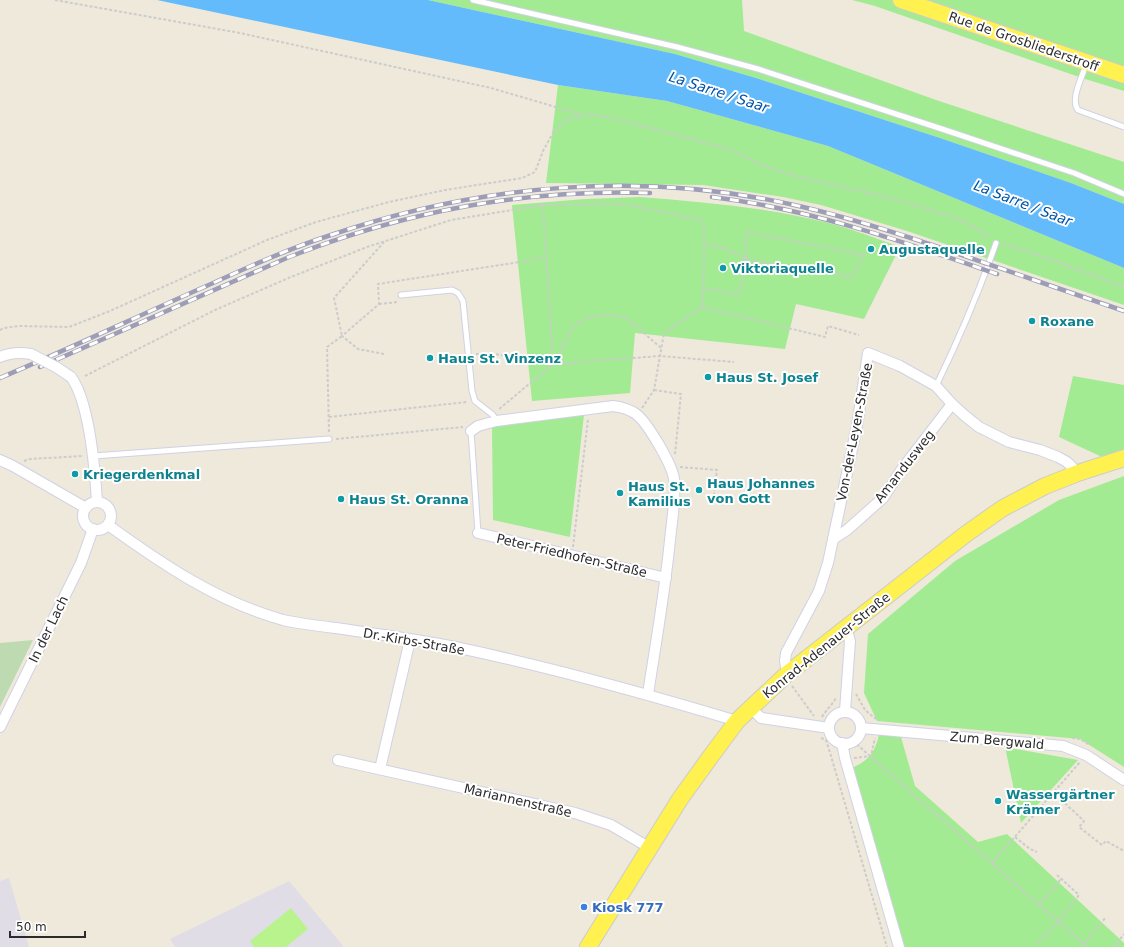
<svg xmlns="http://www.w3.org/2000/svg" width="1124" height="947" font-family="'DejaVu Sans',sans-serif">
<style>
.industrial{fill:#e1dde6}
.green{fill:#a2eb92}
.cemetery{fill:#bedab1}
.pitch{fill:#b8f38d}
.water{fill:#63bbfb}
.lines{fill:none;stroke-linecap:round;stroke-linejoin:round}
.lane-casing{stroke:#d0d1e5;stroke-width:7}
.street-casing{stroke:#d0d1e5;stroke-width:12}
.primary-casing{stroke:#ccc;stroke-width:18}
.path{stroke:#ccc;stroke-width:2;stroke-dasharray:3 2;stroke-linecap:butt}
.lane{stroke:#fff;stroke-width:5}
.street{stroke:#fff;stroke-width:10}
.primary{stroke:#fff150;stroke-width:16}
.rail-casing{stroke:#9e9db7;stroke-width:4.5}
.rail{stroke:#fff;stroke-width:3;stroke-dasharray:9;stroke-linecap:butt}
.street-bridge-casing{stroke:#d0d1e5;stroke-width:12;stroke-linecap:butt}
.street-bridge{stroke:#fff;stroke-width:10}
.culture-dot{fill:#0f9aa8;stroke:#fff;stroke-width:1.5}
.shop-dot{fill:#3f7fe0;stroke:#fff;stroke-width:1.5}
.labels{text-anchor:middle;stroke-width:4;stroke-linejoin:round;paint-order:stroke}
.street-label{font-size:13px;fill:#2b2b2b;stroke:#fff}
.culture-label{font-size:13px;font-weight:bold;fill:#0d838f;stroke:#fff;text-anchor:start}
.shop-label{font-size:13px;font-weight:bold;fill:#366cbe;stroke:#fff;text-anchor:start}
.water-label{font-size:14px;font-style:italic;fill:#05a;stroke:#fff}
</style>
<rect width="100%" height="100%" fill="#eee9db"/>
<g class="industrial">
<path d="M9 878 29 947H0V881Z"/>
<path d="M289 881 344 947H175L170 939Z"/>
</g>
<g class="green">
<path d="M428 0H742L744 31 936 100 1124 162V204L1071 183 940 138 756 78 675 54Z"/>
<path d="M852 0H1124V91L1082 78 875 6Z"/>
<path d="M558 85 667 101 828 146 1124 268V305L907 231 821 205 783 197 703 185 546 183Z"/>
<path d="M640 197C702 202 764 207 825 222 850 228 875 238 900 247L864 319 796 304 785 349 635 333 630 393 532 401 512 205 585 199Z"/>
<path d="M1073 376 1124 385V452L1102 457 1059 437Z"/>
<path d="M584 415 570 537 493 520 492 427Z"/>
<path d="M1124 476V767L1080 739 877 721 864 693 868 634 955 561 1059 500Z"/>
<path d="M879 734 901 737 915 786 978 842 1007 834 1124 943V947H902L851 768C868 762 876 751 879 734Z"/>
<path d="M1005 747 1078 760 1021 823Z"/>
</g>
<path class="cemetery" d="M33 640 0 707V643Z"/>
<path class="pitch" d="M291 908 308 929 286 947H254L250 941Z"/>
<path class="water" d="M157 0H428L675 54 756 78 940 138 1071 183 1124 204V268L828 146 667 101 558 85Z"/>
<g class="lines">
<g class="lane-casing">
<g id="lane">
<path d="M473 0 677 47 758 69 942 129 1074 173 1124 194"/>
<path d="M1086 65C1082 77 1070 100 1078 110L1124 127"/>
<path d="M401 295 452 290 458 293 463 301 472 391 475 401 493 415 496 421"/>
<path d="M936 386C959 339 979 292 996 243"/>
<path d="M471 431 478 533"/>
<path d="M93 456 329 439"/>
</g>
</g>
<g class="street-casing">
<g id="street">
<path d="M0 357C11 352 20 352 31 354"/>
<path d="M71 377C90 403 95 470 97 502"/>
<path d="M471 431 478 426 496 421 613 406C621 407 629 409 636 414 647 422 672 464 674 479 676 499 672 520 670 540 665 591 656 642 648 694"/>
<path d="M0 460 13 466 86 508"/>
<circle cx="97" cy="516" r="14"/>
<path d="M108 525C162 564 218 602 283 620 301 624 319 626 336 628 376 634 416 639 455 647 550 667 644 693 737 721"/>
<path d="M478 533 666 578"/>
<path d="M833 539 847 530 883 498 902 469 952 404"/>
<path d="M787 674 785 661 786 653 819 591 828 563 857 426 868 353 900 366 936 386 952 404 964 415 979 427 1009 442 1040 450 1058 457 1067 462 1078 473"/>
<path d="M750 707 761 718 829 728"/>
<path d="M845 711 850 641 846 627"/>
<circle cx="845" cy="728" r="16"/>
<path d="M0 727 81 563 93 529"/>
<path d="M861 728 1063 746 1086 755 1124 780"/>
<path d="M842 743 845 758 899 947"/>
<path d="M338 760 575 813 611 825 650 848"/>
<path d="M380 769 410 640"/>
</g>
</g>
<g class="primary-casing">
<g id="primary">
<path d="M901 0 1124 75"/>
<path d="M588 947 680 799 711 756 737 721 787 674 966 534 1003 508 1045 486 1078 473 1124 458"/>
</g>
</g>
<g class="path">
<path d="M55 0 240 33 491 88 583 115"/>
<path d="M543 205 553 364"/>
<path d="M1003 244 1028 251 1124 287"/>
<path d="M703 288 739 295 746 259 852 277 864 255 746 232V259L725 248 705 244"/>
<path d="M379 304 398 302"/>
<path d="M0 330 4 328 19 326 69 327 110 311 267 240 316 222 389 202 445 190 522 178 535 172 543 151 554 131 566 120 590 114 607 117 655 129 731 150 759 164 795 176 895 199 956 218 981 231 990 238"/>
<path d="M384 354 358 349 342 336 379 304 378 284 545 258"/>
<path d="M476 354H495L553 364 498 410"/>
<path d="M554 363 573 327 586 318 603 315H614L628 319 661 348"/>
<path d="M553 364 660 356 734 362"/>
<path d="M85 376 215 310 291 277 367 247 451 220 543 205 623 204 698 219 704 223V267L702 307"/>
<path d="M654 390 681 394 675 454"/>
<path d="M642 408 654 390 664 333 702 307 825 337 828 326 859 335"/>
<path d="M329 417 467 402"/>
<path d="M329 432 327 347 342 336 334 298 384 242"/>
<path d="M336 439 463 427"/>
<path d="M24 461 30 459 83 456"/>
<path d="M680 467 717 470 713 502"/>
<path d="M573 547 588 419"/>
<path d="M792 686 814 716"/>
<path d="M856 694 865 710 876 719"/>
<path d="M822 717C826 710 832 705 836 698"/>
<path d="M821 738 826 740 831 756 887 947"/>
<path d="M1072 738 1080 739 1090 745"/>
<path d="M853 741 1087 947"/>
<path d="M854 758 871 756 875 738"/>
<path d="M1054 793 1084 821 1079 827 1102 845 1106 841 1124 851"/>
<path d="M1015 837 1030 849 1037 852"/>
<path d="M992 863 1080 762"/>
<path d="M1039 905 1061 879"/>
<path d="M1038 943 1058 922 1079 895 1057 875"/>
<path d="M1084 944 1106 917"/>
<path d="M1114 947 1124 934"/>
</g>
<use href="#lane" class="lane"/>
<use href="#street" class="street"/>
<use href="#primary" class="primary"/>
<g class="rail-casing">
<g id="rail">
<path d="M712 197C811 209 904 242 997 274"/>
<path d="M40 367 289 257C407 211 523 189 650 193"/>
<path d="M0 378C71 348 140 315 211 284 250 266 290 248 331 235 483 183 646 170 803 207 855 219 906 236 956 253 1012 272 1068 292 1124 311"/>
</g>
</g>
<use href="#rail" class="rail"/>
<g class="street-bridge-casing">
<path id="street-bridge" d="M31 354 56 367 71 377"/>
</g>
<use href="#street-bridge" class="street-bridge"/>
</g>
<g class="culture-dot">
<circle cx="871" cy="249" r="4"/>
<circle cx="723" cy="268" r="4"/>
<circle cx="1032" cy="321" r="4"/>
<circle cx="430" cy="358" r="4"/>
<circle cx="708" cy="377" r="4"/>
<circle cx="75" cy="474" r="4"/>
<circle cx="699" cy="490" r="4"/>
<circle cx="620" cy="493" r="4"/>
<circle cx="341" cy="499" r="4"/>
<circle cx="998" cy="801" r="4"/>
</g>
<circle class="shop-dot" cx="584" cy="907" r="4"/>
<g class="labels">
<g class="street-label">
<text transform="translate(1024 41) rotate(19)" y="5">Rue de Grosbliederstroff</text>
<text transform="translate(854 432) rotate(-79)" y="5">Von-der-Leyen-Straße</text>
<text transform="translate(904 466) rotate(-52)" y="5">Amandusweg</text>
<text transform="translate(572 555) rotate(13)" y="5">Peter-Friedhofen-Straße</text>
<text transform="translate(48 629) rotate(-64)" y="5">In der Lach</text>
<text transform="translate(414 641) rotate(10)" y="5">Dr.-Kirbs-Straße</text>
<text transform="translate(826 645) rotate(-39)" y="5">Konrad-Adenauer-Straße</text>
<text transform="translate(997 740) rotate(5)" y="5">Zum Bergwald</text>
<text transform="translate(518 800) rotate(13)" y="5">Mariannenstraße</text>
</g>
<g class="culture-label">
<text x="879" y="254">Augustaquelle</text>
<text x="731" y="273">Viktoriaquelle</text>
<text x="1040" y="326">Roxane</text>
<text x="438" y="363">Haus St. Vinzenz</text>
<text x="716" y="382">Haus St. Josef</text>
<text x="83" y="479">Kriegerdenkmal</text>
<text x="707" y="488">Haus Johannes<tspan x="707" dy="15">von Gott</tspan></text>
<text x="628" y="491">Haus St.<tspan x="628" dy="15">Kamilius</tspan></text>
<text x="349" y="504">Haus St. Oranna</text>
<text x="1006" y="799">Wassergärtner<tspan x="1006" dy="15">Krämer</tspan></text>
</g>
<g class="shop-label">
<text x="592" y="912">Kiosk 777</text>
</g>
<g class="water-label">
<text transform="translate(719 92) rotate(18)" y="5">La Sarre / Saar</text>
<text transform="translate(1023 203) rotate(21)" y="5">La Sarre / Saar</text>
</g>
</g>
<path d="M10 931v6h75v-6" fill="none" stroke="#2b2b2b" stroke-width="2"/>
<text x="16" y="931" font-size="12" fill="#2b2b2b" stroke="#ffffff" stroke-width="3" paint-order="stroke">50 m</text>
</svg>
